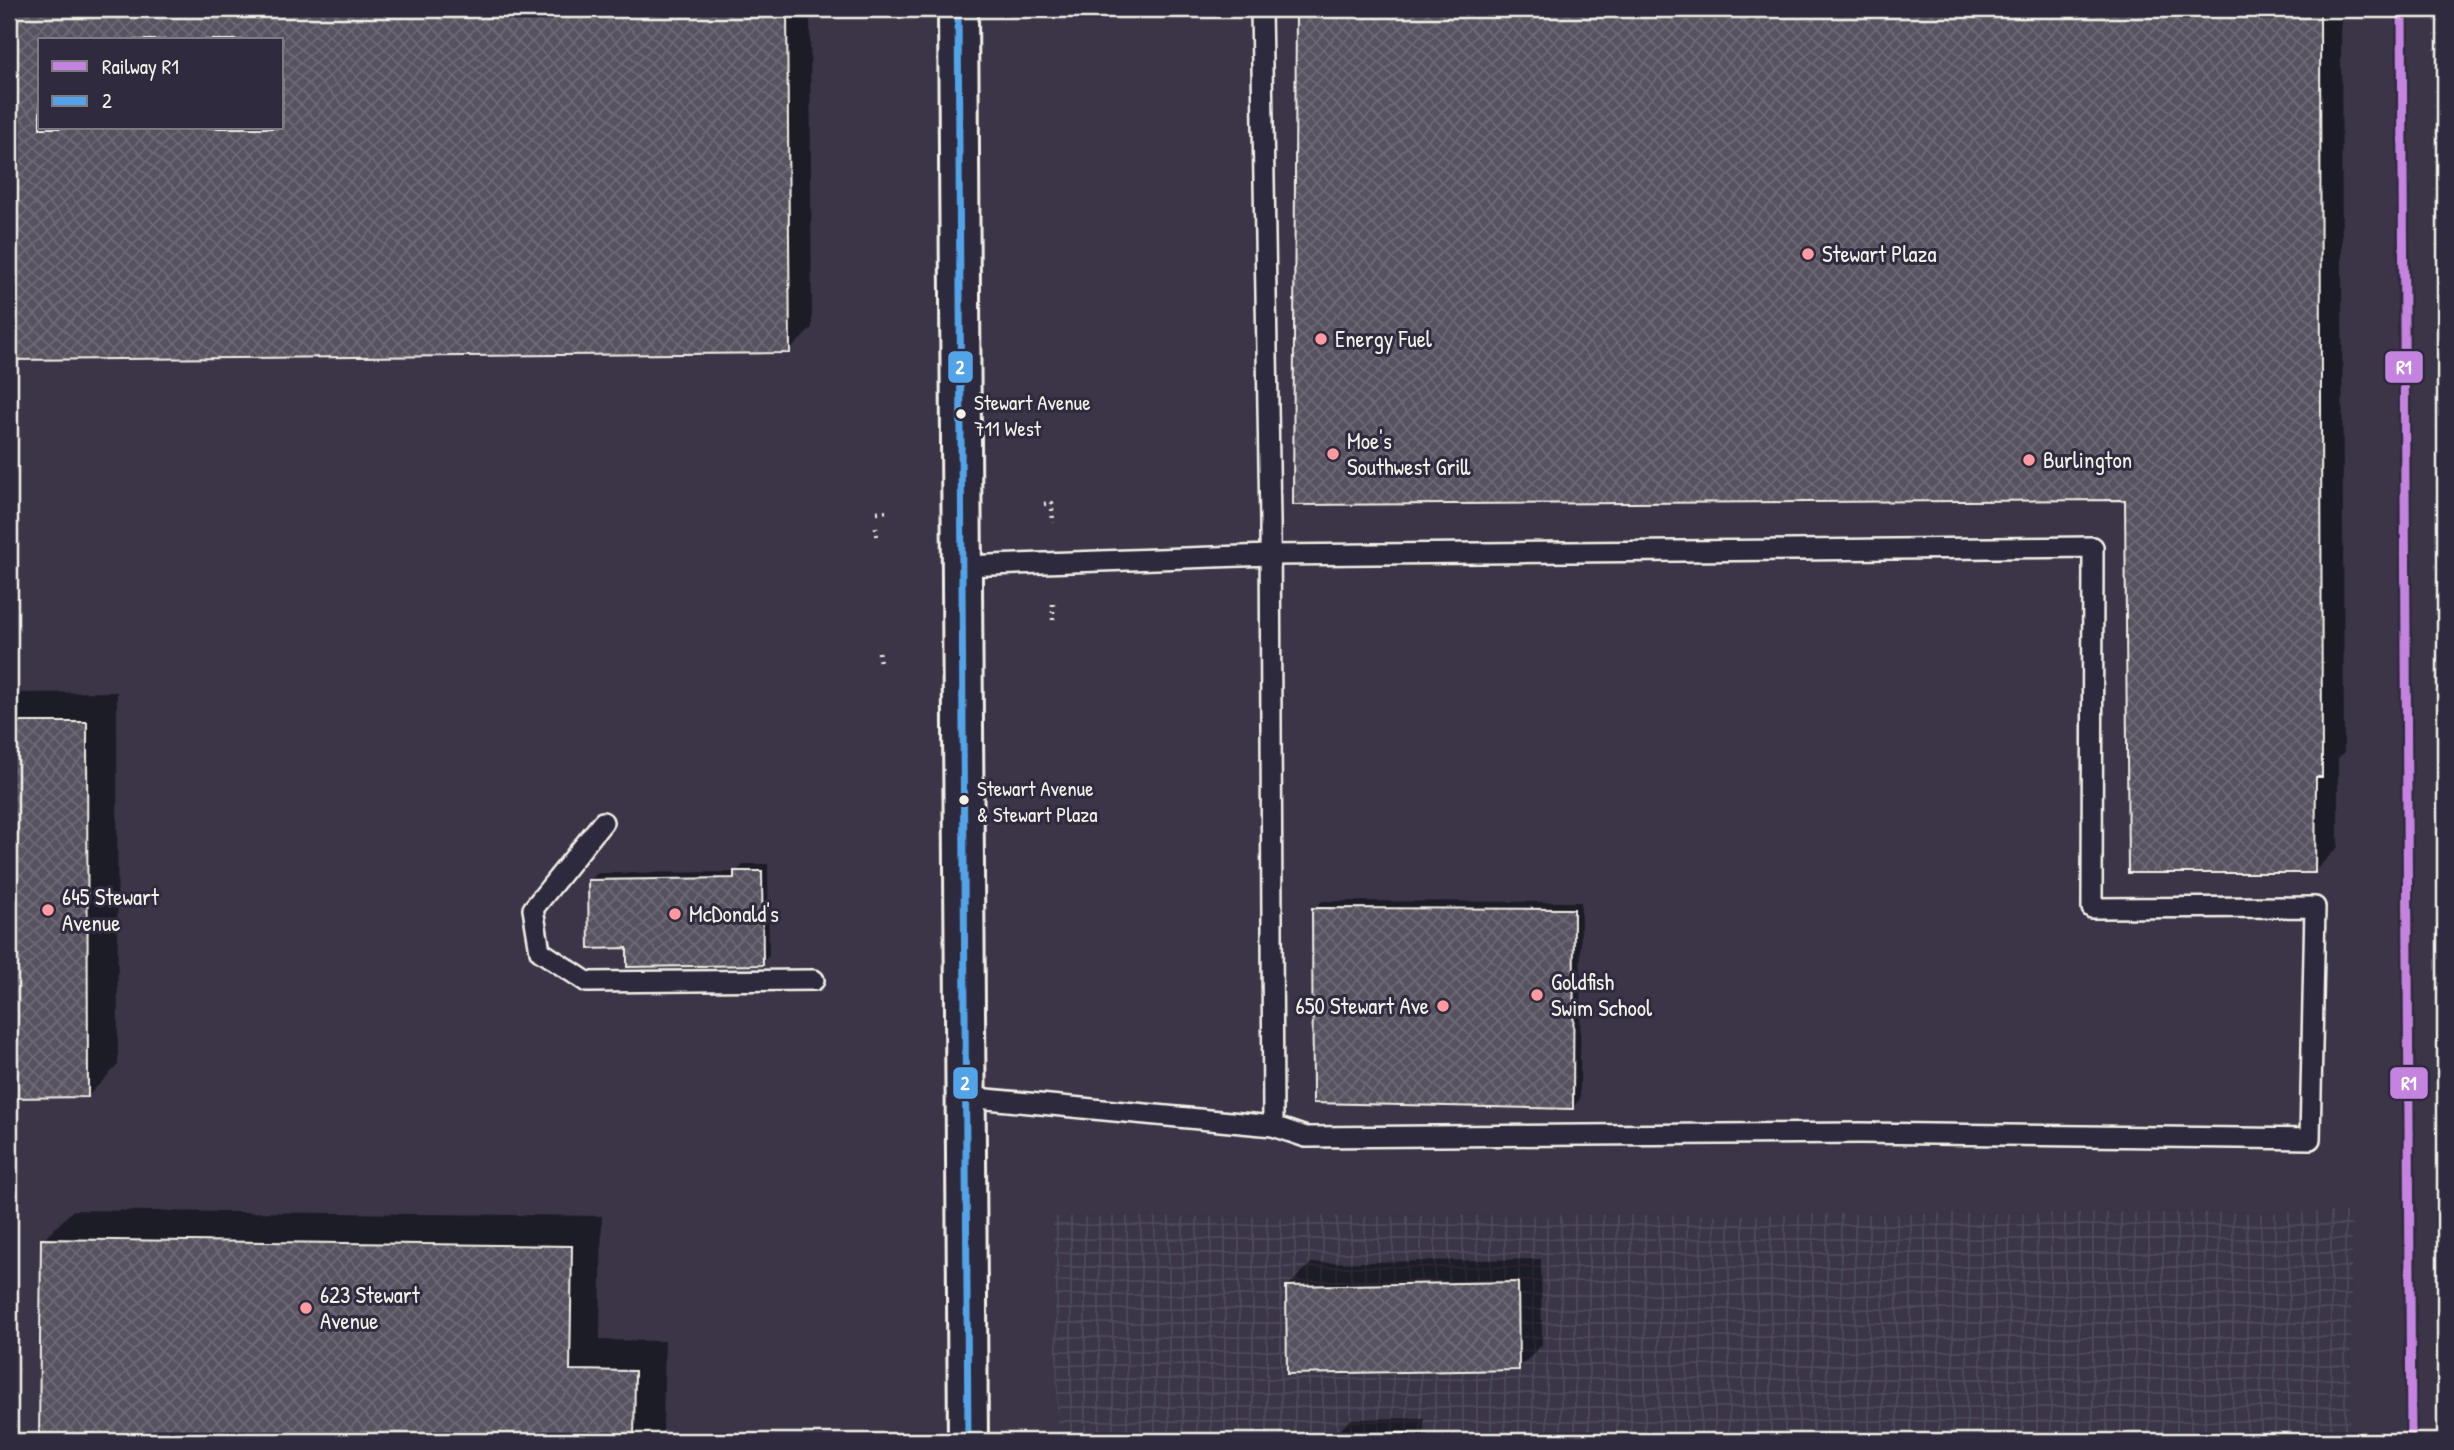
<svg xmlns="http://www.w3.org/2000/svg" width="2454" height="1450" font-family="'Patrick Hand',sans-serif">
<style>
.built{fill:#3b3647;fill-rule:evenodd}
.industrial{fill:url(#industrial-grid)}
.shadow{fill:#0007;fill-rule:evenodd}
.building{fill:url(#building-cross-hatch);stroke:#f4f1e8;stroke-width:2;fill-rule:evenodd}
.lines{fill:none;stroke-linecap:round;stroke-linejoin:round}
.lane-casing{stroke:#f4f1e8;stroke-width:24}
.secondary-casing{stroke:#f4f1e8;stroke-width:44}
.path{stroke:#f4f1e8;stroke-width:4.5;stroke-dasharray:2 5;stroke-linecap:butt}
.lane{stroke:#2f2a3d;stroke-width:19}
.secondary{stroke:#2f2a3d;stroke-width:38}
.bus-1-casing{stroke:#2f2a3d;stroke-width:12}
.bus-1{stroke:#53a3e8;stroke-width:7}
.rail-1-casing{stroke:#2f2a3d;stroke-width:14}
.rail-1{stroke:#c483df;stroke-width:9}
.poi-dot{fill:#ff9aa2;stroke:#2f2a3d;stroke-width:2.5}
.bus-dot{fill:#f4f1e8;stroke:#2f2a3d;stroke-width:2.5}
.labels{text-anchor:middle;stroke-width:6;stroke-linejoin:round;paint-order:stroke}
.bus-label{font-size:21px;fill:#f4f1e8;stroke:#2f2a3d;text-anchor:start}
.poi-label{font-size:23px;fill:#f4f1e8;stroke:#2f2a3d;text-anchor:start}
.line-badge{stroke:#2f2a3d;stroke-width:2.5}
.badge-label{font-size:19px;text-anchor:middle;font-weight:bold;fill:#fff}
</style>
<defs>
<pattern id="industrial-grid" width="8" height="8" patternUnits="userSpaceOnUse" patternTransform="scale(1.75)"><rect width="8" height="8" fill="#3b3647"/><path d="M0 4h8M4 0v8" fill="none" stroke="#4e4a59"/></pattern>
<pattern id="building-cross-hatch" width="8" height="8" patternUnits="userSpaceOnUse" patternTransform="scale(1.75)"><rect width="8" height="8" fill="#56525f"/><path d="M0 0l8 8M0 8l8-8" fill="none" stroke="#6f6b76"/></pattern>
</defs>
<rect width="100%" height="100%" fill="#2f2a3d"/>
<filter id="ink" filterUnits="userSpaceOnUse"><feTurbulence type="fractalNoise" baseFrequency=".0143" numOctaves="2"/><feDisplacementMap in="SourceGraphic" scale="14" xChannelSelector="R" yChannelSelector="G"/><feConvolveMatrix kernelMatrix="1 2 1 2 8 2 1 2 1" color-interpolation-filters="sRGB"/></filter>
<g filter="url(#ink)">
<path class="built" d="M9 9H2433L2440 1441H2350L2352 1212 1054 1217 1058 1441H9ZM40 40H282V128H40Z"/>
<g class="industrial">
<path d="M2433 9H2445V1441H2440Z"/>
<path d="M2352 1212 2350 1441H1058L1053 1217Z"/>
</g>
<g class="shadow">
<path d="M9 9H810L812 328 789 351 9 358ZM40 40H282V128H40Z"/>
<path d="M1298 9H2341L2344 752 2338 758V847L2315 871 2127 498 1295 503Z"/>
<path d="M117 692 118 1065 88 1096H9V693Z"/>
<path d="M744 864H768L769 956 762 963 629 946 590 880 598 873 736 872Z"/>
<path d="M1322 901 1581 902 1580 1099 1573 1107 1314 909Z"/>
<path d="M73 1210 602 1216 600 1340 665 1341 663 1431 653 1441H40L43 1240Z"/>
<path d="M1541 1259 1542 1345 1519 1368 1288 1286 1311 1263Z"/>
<path d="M1424 1418V1441H1335V1435L1351 1419Z"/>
</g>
<g class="building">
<path d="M9 9H787L790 353 9 360ZM40 40H282V128H40Z"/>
<path d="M1296 9H2320L2322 777H2316L2315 873H2128L2125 500 1293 505Z"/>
<path d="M9 722H87L88 1097 9 1098Z"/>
<path d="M734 871H762L763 965 627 967V948L589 949 588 880 734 878Z"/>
<path d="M1312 908 1574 909 1573 1109 1313 1103Z"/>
<path d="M41 1239 572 1246 570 1370 635 1371 634 1441H39Z"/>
<path d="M1518 1282 1519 1370 1287 1374 1286 1286Z"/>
<path d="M1409 1433V1441H1333V1434Z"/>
</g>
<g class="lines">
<g class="lane-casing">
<g id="lane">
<path d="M1261 9 1270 521 1273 1126"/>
<path d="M962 566 1270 555 2093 547 2092 908 2315 907 2310 1139 1860 1133 1306 1137 1273 1126 966 1097"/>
<path d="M603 822 533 909 540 951 587 982 814 980"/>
</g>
</g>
<g class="secondary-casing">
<path id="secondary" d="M958 9 968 1441"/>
</g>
<g class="path">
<path d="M1044 504 1052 503 1053 523"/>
<path d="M877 512 890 511"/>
<path d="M876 527 877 539"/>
<path d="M1053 620V599"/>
<path d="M879 652 880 665"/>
</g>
<use href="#lane" class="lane"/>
<use href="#secondary" class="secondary"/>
<g class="bus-1-casing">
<path id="bus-1" d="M958 9 968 1441"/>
</g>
<use href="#bus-1" class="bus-1"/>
<g class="rail-1-casing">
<path id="rail-1" d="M2402 9 2411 1441"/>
</g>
<use href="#rail-1" class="rail-1"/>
</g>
</g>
<g class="poi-dot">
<circle cx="1808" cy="254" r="7"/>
<circle cx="1321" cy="339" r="7"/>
<circle cx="1333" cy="454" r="7"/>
<circle cx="2029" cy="460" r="7"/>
<circle cx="48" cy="910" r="7"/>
<circle cx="675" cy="914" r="7"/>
<circle cx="1537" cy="995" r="7"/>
<circle cx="1443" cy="1006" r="7"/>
<circle cx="306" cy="1308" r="7"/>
</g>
<g class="bus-dot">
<circle cx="961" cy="414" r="6"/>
<circle cx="964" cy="800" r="6"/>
</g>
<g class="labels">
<g class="bus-label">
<text x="974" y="410">Stewart Avenue<tspan x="974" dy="26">711 West</tspan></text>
<text x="977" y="796">Stewart Avenue<tspan x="977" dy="26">&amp; Stewart Plaza</tspan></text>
</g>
<g class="poi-label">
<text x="1822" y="262">Stewart Plaza</text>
<text x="1335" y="347">Energy Fuel</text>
<text x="1347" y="449">Moe's<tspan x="1347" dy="26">Southwest Grill</tspan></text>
<text x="2043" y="468">Burlington</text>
<text x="62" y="905">645 Stewart<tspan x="62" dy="26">Avenue</tspan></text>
<text x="689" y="922">McDonald's</text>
<text x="1551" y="990">Goldfish<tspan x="1551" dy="26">Swim School</tspan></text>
<text x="1429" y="1014" text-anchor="end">650 Stewart Ave</text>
<text x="320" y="1303">623 Stewart<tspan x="320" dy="26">Avenue</tspan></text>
</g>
</g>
<g class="line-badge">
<rect x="947" y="350" width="27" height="34" rx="7" fill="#53a3e8"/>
<rect x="2384" y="350" width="40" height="34" rx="7" fill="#c483df"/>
<rect x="952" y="1066" width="27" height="34" rx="7" fill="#53a3e8"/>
<rect x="2389" y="1066" width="40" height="34" rx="7" fill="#c483df"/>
</g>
<g class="badge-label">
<text x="960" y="374">2</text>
<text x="2404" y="374">R1</text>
<text x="965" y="1090">2</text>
<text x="2409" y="1090">R1</text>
</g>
<rect width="2454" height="1450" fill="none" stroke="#2f2a3d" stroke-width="35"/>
<rect x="18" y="18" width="2419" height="1415" fill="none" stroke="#f4f1e8" stroke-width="2.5" filter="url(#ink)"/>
<rect x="38" y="38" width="245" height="91" fill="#2f2a3d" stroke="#7e7a81" stroke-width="2"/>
<rect x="52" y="61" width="35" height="10" fill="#c483df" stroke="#7e7a81" stroke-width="2"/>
<text x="102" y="74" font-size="21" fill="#f4f1e8">Railway R1</text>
<rect x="52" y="96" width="35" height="10" fill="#53a3e8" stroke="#7e7a81" stroke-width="2"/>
<text x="102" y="108" font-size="21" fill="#f4f1e8">2</text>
</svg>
